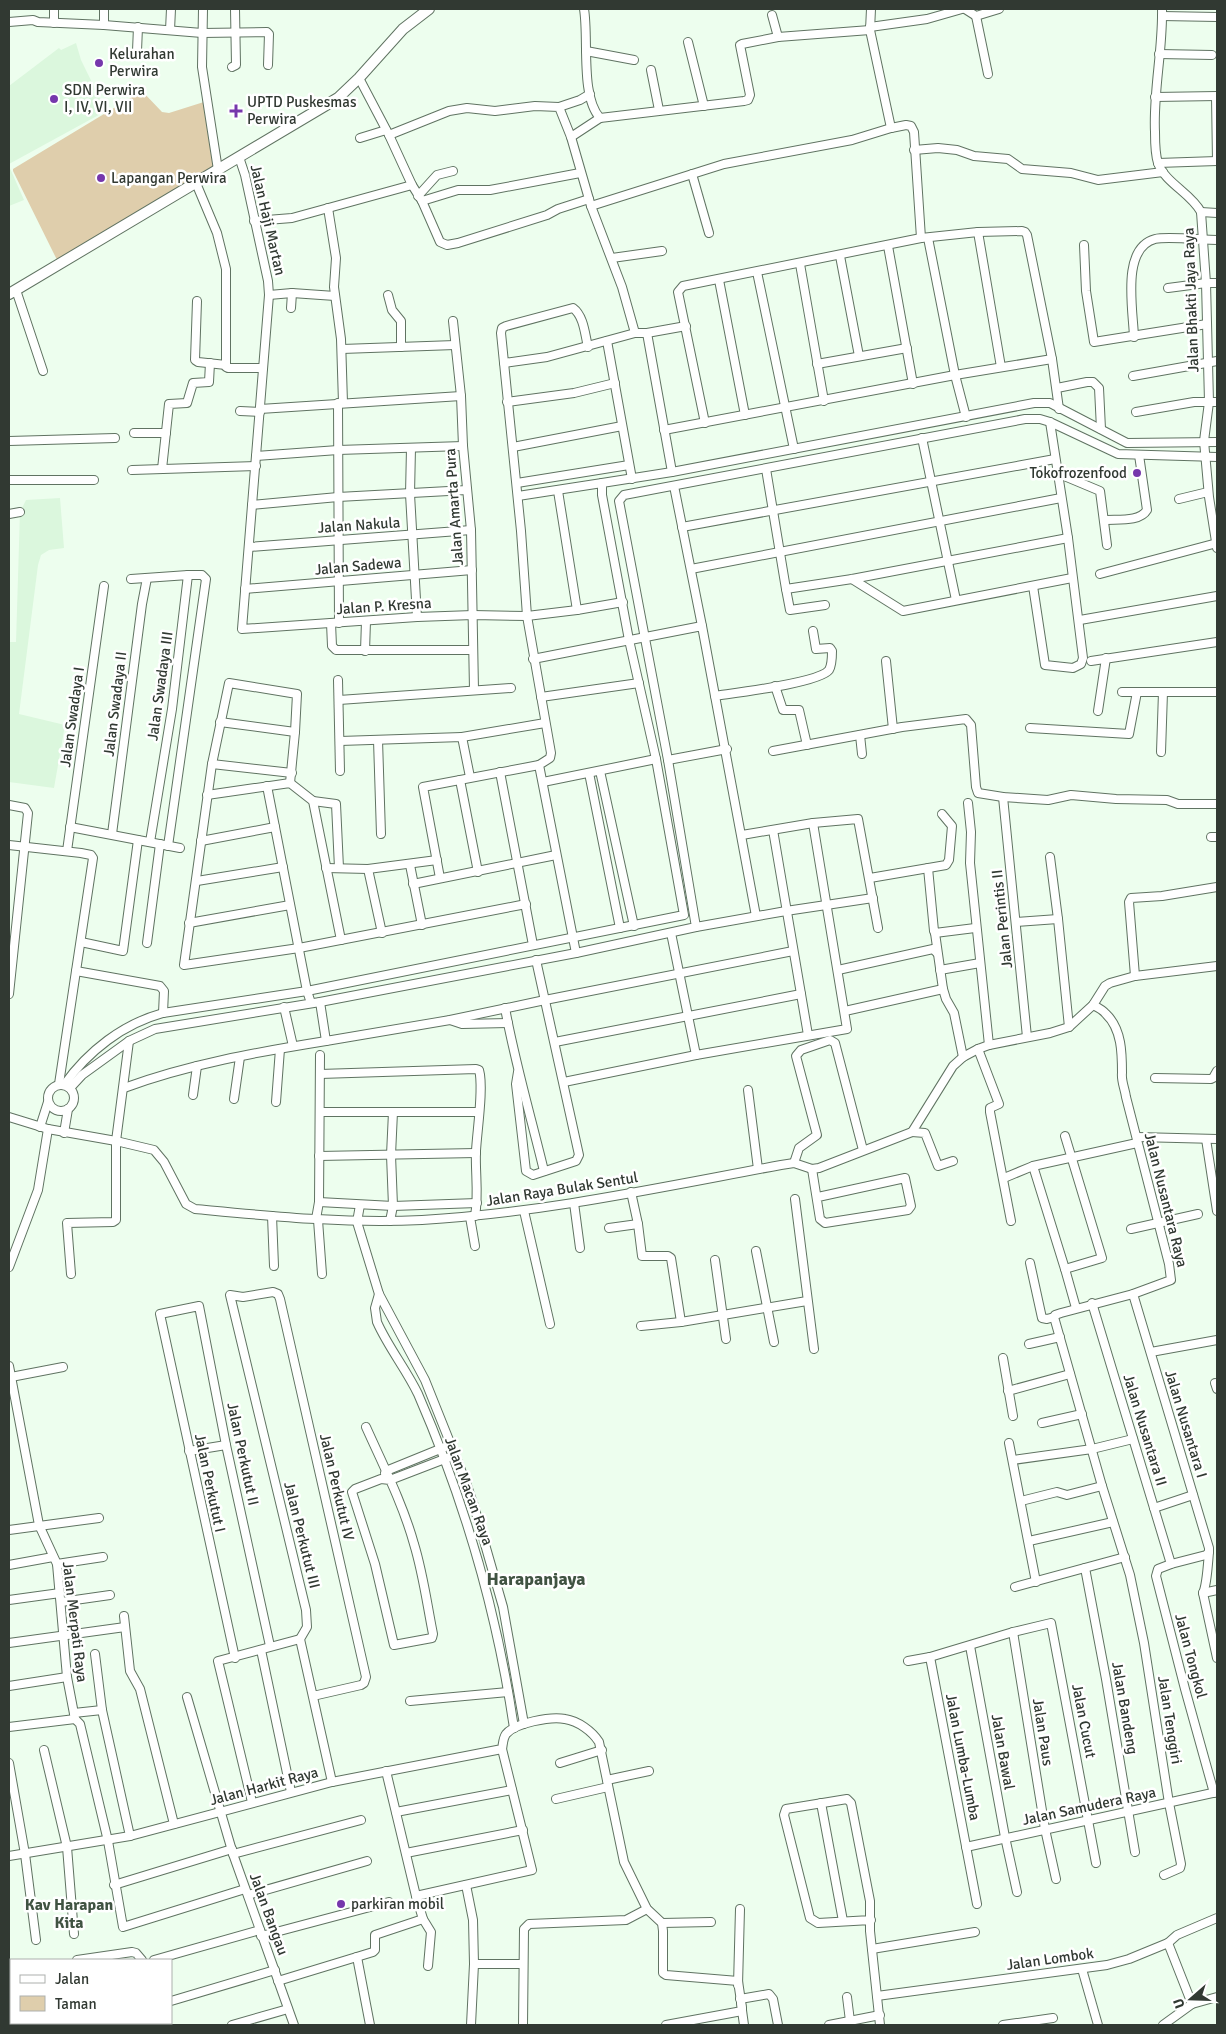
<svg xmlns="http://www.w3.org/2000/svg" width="1226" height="2034" font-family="Signika,sans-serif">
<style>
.built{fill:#dbf7dd}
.green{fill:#dfceac}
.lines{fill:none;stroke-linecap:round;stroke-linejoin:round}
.minor-casing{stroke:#607362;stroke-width:10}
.tertiary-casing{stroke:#607362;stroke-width:12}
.minor{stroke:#fff;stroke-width:8}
.tertiary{stroke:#fff;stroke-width:10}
.poi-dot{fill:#7637ac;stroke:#fff;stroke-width:2}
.labels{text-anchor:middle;stroke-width:5;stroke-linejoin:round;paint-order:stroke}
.poi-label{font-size:15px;fill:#313932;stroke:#fff;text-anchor:start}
.street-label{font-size:15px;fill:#313932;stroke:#fff}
.neighbourhood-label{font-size:16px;font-weight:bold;fill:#405342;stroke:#fff}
.quarter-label{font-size:18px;font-weight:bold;fill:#405342;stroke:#fff}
</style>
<rect width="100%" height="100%" fill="#edfeee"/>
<g class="built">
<path d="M76 43 81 60 106 111 9 164V86L59 48 61 50Z"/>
<path d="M9 166 24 200 9 206Z"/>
<path d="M60 498 64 548 49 550 41 555 38 565 19 714 65 725 54 788 9 782V642H16L20 512 26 500Z"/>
</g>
<path class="green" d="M142 91 162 112 169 113 207 101 218 170 59 264 13 171V169Z"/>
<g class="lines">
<g class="minor-casing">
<g id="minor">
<path d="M203 9 202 67 218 170"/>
<path d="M584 9C589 38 580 96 600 118L744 101 748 100 750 95 740 45 742 44 778 37 870 30"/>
<path d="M871 9 870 30 891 128"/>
<path d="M965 9 976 16 999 9"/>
<path d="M1162 9C1163 50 1153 91 1155 132 1155 142 1155 154 1158 163 1165 183 1191 193 1201 212L1206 283 1209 402 1204 441 1209 497 1217 548"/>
<path d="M772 15 778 37"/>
<path d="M976 16 988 74"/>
<path d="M1162 16 1217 17"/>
<path d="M9 22 33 20 38 22 104 25 202 33 267 32 269 34 268 65"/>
<path d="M54 23V9"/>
<path d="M104 25V9"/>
<path d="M870 27 927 19 962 9"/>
<path d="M170 30 171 9"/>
<path d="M688 42 704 106"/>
<path d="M137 51 138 27"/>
<path d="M586 51 634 60"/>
<path d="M1159 54 1212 55"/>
<path d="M232 67 236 65 235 9"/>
<path d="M651 70 659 110"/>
<path d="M359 78 389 135 412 185 422 201 440 242 447 245 458 243 547 215 558 209 589 199"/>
<path d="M1155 97 1217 96"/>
<path d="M1216 97 1217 161"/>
<path d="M559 107 580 100 590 94"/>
<path d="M389 135 449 111 467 108 495 111 535 106 559 107 571 137 591 206 622 287 635 333"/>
<path d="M571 137 600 118"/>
<path d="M360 138 386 130"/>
<path d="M914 150 938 148 957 150 974 156 1008 159 1022 169 1071 173 1098 180 1163 172"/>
<path d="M239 157 245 175 268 281 269 295 242 629 417 617 473 615 527 616 577 610 623 602"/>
<path d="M1158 163 1217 161"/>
<path d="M692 174 709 233"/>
<path d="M196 183 217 233 226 269V367L228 368H263"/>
<path d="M418 196 437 175 453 171"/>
<path d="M422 201 458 190H490L580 173"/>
<path d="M591 206 724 164 852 140 891 128 906 125 911 126 914 132 921 238"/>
<path d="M328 208 336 258 334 287 341 339 343 403"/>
<path d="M1201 212 1217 213"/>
<path d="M254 221 292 218 412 185"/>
<path d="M978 232 1001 367"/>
<path d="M928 238 955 375 966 417"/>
<path d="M1084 245 1086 291 1094 342 1207 324"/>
<path d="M888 246 913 384"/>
<path d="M840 256 859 356"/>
<path d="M612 258 662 251"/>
<path d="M800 264 824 401"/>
<path d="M757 272 794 449"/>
<path d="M719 280 745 415"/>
<path d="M1168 288 1206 283H1217"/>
<path d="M16 290 43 371"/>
<path d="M269 295 292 293 335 296"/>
<path d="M388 295 392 310 401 321V347"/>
<path d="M197 301 195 360 198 362 226 365"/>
<path d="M291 308 292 293"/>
<path d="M453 321 461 396 463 446 471 530 474 690"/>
<path d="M647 333 672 472"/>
<path d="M1134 337C1133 309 1121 248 1155 239 1167 236 1203 240 1217 240"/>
<path d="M607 341 632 479"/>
<path d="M342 349 455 345"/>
<path d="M504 363 547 357 635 333H647L686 326"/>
<path d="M817 364 907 348"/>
<path d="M1133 376 1217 361"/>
<path d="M1057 388 1087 382H1093L1099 388 1101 429"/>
<path d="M507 402 574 393 615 383"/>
<path d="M338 403 339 623"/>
<path d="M260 409 461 396"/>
<path d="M240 411 260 412"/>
<path d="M1136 412 1194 402H1217"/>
<path d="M705 423 678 292 683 286 921 238 978 232 1022 231 1025 232 1027 235 1052 359 1059 409"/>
<path d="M664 430 955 375 1052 359"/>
<path d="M134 433H166"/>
<path d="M922 438 956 600"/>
<path d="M9 441 115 438"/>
<path d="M513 447 622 426"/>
<path d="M411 448 410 494 417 617"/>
<path d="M256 456 338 450 463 446"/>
<path d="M162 469 169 404 187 403 193 383 209 382 210 363"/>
<path d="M766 469 786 589 852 579 1068 538"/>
<path d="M132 470 256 466"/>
<path d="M1057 473 1100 491 1107 545"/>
<path d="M9 480H94"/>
<path d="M517 483 629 465"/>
<path d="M674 486 702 626"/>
<path d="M558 491 577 610"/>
<path d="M518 496 602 483"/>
<path d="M1179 499 1208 492"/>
<path d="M252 505 338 497 467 490"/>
<path d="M9 514 20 512"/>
<path d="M1105 520C1118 519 1140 522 1147 510L1139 455"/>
<path d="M682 527 1055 459"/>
<path d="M249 547 471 530"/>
<path d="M691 569 1061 498"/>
<path d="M1100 574 1217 543"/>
<path d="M131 579 188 575 172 709 150 842"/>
<path d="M852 579 903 611 1072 578"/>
<path d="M1033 586 1045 665 1073 668 1081 664 1083 658 1068 538 1050 422"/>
<path d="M245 589 472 570"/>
<path d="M786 589 790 610 825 605"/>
<path d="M1080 620 1217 596"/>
<path d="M331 623 332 646 336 650H472"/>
<path d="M365 651 366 621"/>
<path d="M533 659 702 626 756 916"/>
<path d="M886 661 893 729"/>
<path d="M1091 661 1217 642"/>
<path d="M338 680 340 771"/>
<path d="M775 686 783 710H799L807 745"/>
<path d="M1122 692H1217"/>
<path d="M715 696C734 693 819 683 829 670 832 665 832 657 832 651L830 648 816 649 813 631"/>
<path d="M541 697 639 683"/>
<path d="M339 700 511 688"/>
<path d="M1098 711 1106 658"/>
<path d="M220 722 295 732"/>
<path d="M1030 728 1129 734 1137 692"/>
<path d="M860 735 862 754"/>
<path d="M462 737 545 723"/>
<path d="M378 740 381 834"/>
<path d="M340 741 462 737 470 777"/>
<path d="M773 751 902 727 966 719 971 725 976 787 978 793 1003 797 1048 800 1071 795 1116 799 1167 800 1178 804H1217"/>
<path d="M1161 752 1163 692"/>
<path d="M668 760 727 749"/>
<path d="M212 764 292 773"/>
<path d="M600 771 634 926"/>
<path d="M500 772 533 945"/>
<path d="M589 773 620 928"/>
<path d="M460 780 478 872"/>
<path d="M543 782 656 759"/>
<path d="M290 783 295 732 297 694 229 683 212 764 184 965 299 948 526 904"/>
<path d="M267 786 307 991 311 1003"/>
<path d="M207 795 290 783 313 801 341 940"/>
<path d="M1003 797 1027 1037"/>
<path d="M313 801 336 804 339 868"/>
<path d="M968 803 971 832 970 863 989 1045"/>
<path d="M9 805 25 808 28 813 9 994"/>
<path d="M70 827 180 848"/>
<path d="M773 830 808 1035"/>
<path d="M112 834 142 604 147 578"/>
<path d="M742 835 813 823 858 819 878 928"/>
<path d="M1211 837H1217"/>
<path d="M201 841 275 827"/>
<path d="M9 845 81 853 91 855 93 858 59 1084"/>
<path d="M168 846 206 579 202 575H188"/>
<path d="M67 851 104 586"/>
<path d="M1050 857 1058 919 1069 1027"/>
<path d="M410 865 422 925"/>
<path d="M326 868 368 869 437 860"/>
<path d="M928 868 934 931 935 933 975 928"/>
<path d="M368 869 382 933"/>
<path d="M440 878 423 787 539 765"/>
<path d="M870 878 946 865 949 860 952 826 942 814"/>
<path d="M197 881 283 867"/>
<path d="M413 884 556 855"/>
<path d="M1016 922 1058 919"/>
<path d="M189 923 290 905"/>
<path d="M696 927 786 911 873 898"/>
<path d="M671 933 696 1055"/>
<path d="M935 933 943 989 946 999 954 1013 963 1057"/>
<path d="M81 942 123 951 138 840"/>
<path d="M147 943 160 844"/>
<path d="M576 953 539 765 550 758 551 753 527 616 521 531 501 333 502 328 506 326 573 308C584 316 585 335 588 347"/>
<path d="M838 970 933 949 937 953"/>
<path d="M940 970 980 963"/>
<path d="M76 971 160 986 164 991 163 1013"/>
<path d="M1135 976 1129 902 1131 898 1162 896 1217 887"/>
<path d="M320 1002 326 1041 450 1020 545 1000 793 951"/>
<path d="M284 1007 293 1046"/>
<path d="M505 1008C515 1063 531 1117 544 1171"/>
<path d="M845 1011 943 989"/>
<path d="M450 1020 462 1024 508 1023"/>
<path d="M555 1042 801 994"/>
<path d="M978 1049 999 1104 990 1108V1112L1011 1221"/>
<path d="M518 1072 516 1084 526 1171 533 1175 576 1161 579 1155 536 960"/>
<path d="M320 1074 476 1069 479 1070C484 1087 477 1131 476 1151 475 1173 479 1194 475 1216"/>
<path d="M1155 1078 1211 1079 1213 1078 1217 1071"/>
<path d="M564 1082 696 1055 847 1029 813 823"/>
<circle cx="61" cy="1098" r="13"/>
<path d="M64 1085C88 1051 123 1024 163 1013L307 991 684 915 656 759 629 640 602 495V483L672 472 1034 403H1050L1127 443 1217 442"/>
<path d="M70 1088 82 1075 129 1041 155 1029 320 1002 576 953 696 927 668 760 619 501 624 495 1025 419H1040L1050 422 1118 454 1217 457"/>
<path d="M124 1088C189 1064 258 1052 326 1041"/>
<path d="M748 1090 758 1169"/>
<path d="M193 1095 197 1066"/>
<path d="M234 1099 240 1057"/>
<path d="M276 1102 280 1049"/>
<path d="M320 1112H479"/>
<path d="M9 1117 48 1129 116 1141 154 1150 164 1162 186 1204 195 1209C270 1216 346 1224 422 1220 543 1213 662 1187 781 1165L794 1163 812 1169 819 1168 912 1132 953 1066 963 1057 978 1049 989 1045 1050 1033 1069 1027 1093 1005 1105 986 1110 983 1135 976 1217 966"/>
<path d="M40 1127 48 1102"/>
<path d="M912 1132 925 1133 938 1166 953 1161"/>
<path d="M64 1133 68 1109"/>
<path d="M1065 1136 1102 1258 1065 1269 1076 1308"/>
<path d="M1137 1137 1217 1139"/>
<path d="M1206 1139 1217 1211"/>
<path d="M319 1156 476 1153"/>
<path d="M794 1163 799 1148 817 1135 796 1056 801 1050 830 1040 835 1043 863 1150"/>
<path d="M1033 1166 1065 1269"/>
<path d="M812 1169 820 1219 825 1223 908 1210 911 1206 905 1178 818 1197"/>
<path d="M1004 1178 1033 1166 1137 1143"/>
<path d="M631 1192 638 1224 642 1256H668L671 1258 681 1322"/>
<path d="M795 1199 814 1349"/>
<path d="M319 1202 393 1206 477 1203"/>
<path d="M574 1203 580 1248"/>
<path d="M360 1205 357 1222 379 1294 425 1380 465 1480 474 1506 503 1607 524 1724"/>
<path d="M524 1211 550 1324"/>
<path d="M272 1216 274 1266"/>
<path d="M470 1217 475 1246"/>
<path d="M316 1219 319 1202 320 1055"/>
<path d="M318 1220 322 1274"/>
<path d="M390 1221 393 1206 391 1155 393 1112"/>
<path d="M609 1228 638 1224"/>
<path d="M1131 1229 1198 1214"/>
<path d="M756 1251 774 1342"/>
<path d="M715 1260 726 1339"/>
<path d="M1030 1263 1042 1318 1047 1319 1054 1317 1055 1315 1061 1313 1133 1294 1171 1280 1169 1264 1126 1097C1125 1089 1121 1081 1122 1073 1122 1054 1122 1029 1106 1014 1103 1010 1097 1007 1093 1005"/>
<path d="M9 1267 38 1190 48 1129"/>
<path d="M71 1274 67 1223 113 1222 116 1220V1141L129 1041"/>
<path d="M379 1294 375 1308 377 1322C388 1347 406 1369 418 1394 465 1502 497 1612 514 1728"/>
<path d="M1133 1294 1209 1548V1552L1206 1555 1171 1564 1158 1569 1156 1576 1185 1689 1214 1793"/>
<path d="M1092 1303 1171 1564"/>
<path d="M1054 1317 1102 1486 1130 1575 1144 1643 1169 1803 1181 1864 1180 1868 1164 1875"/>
<path d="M641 1326 681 1322 807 1301"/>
<path d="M1029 1344 1060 1337"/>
<path d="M1151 1352 1217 1340"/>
<path d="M1003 1358 1013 1416"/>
<path d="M9 1366 39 1525 57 1564 67 1677 75 1719 80 1724 108 1841 123 1927 245 1889"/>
<path d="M11 1377 63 1367"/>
<path d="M1215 1383 1217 1389"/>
<path d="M1008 1391 1070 1374"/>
<path d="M1042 1423 1082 1414"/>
<path d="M366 1427C383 1465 403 1504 414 1544 423 1573 427 1604 433 1634L432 1638 394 1645 375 1564 352 1492 355 1489 381 1479 390 1480 455 1455"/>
<path d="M1009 1443 1036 1582"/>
<path d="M189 1451 226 1445"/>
<path d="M1013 1460 1092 1449 1133 1439"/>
<path d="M385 1473 386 1471 445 1447"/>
<path d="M1021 1501 1057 1492 1067 1495 1102 1486"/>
<path d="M1154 1508 1193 1495"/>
<path d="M9 1530 99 1518"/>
<path d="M1029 1541 1113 1522"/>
<path d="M1209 1552C1208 1562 1207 1585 1203 1593L1217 1658"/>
<path d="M57 1564 103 1557"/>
<path d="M9 1565 53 1557"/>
<path d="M1085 1568 1106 1679 1135 1852"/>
<path d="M1015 1587 1125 1557"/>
<path d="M1203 1593 1217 1590"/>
<path d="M9 1600 60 1593"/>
<path d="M61 1602 110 1595"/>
<path d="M124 1616 130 1671 140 1689 174 1824"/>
<path d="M1013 1632 1045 1829 1056 1879"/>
<path d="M9 1643 125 1627"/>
<path d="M970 1646 1005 1837 1017 1892"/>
<path d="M261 1650 291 1792"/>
<path d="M95 1654 102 1710 130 1836"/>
<path d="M930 1657 977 1904"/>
<path d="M235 1658 160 1314 199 1306 226 1445 270 1646"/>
<path d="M908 1661 930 1657 1013 1632 1051 1623 1096 1863"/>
<path d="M9 1686 67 1677"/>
<path d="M313 1696 361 1685 364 1683 366 1677 280 1299 278 1294 273 1292 243 1297 230 1295 306 1610 307 1627 300 1639 332 1782"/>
<path d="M187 1697 233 1854 294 2025"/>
<path d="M410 1701 508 1692"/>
<path d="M74 1713 102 1710"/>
<path d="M9 1727 75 1719"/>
<path d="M44 1750 67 1847 74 1934"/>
<path d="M9 1763 25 1854 36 1940"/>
<path d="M560 1763 602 1750"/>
<path d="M386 1771 416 1896 423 1919 431 1932 428 1966"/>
<path d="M607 1780 649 1771"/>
<path d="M556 1799 608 1787"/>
<path d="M252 1802 218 1661 300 1639"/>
<path d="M821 1803 843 1921"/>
<path d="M396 1812 512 1790"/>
<path d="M966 1847 1217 1792"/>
<path d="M406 1853 523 1830"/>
<path d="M233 1854 361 1820"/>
<path d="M9 1856 130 1836 332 1782 502 1749C503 1744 503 1738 506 1734 515 1723 551 1716 565 1719 578 1721 592 1731 599 1742L624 1862 647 1909 662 1923 663 1931V1973L666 1975 738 1981 742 2008"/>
<path d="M114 1885 232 1849"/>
<path d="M466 1885 473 1920 474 1964 471 2025"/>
<path d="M248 1895 367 1861"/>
<path d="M416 1896 532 1870 502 1749"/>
<path d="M871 1920 818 1923 810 1918 784 1815 786 1809 847 1799 851 1803 870 1901V1931L880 2025"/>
<path d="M662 1923 711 1922"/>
<path d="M261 1936 389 1902"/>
<path d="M1168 1943 1192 2004"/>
<path d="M872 1949 975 1932"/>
<path d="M357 1957 370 2025"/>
<path d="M77 1960 132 1952 136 1953 142 1960"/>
<path d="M154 1960 260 1930"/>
<path d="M474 1964H523"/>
<path d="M1082 1969 1098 2025"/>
<path d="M9 1970H11"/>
<path d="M278 1981 373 1952 375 1950V1935L423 1919"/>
<path d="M738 1985 740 1909"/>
<path d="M877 1996 1107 1965 1129 1959 1168 1943 1177 1935 1217 1918"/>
<path d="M847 1997 850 2021"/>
<path d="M740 1999 769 1994 773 1999 778 2025"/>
<path d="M171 2001 275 1970"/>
<path d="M741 2003 744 2025"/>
<path d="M9 2012 11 2011"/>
<path d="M164 2023 165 2025"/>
<path d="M232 2025 288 2009"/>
<path d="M523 2025 524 1929 529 1924 626 1920 647 1909"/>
<path d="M666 2025 742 2011"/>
<path d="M829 2025 880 2015"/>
<path d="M1003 2025 1053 2018"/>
<path d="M1163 2025 1192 2004 1217 1997"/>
</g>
</g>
<g class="tertiary-casing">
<path id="tertiary" d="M9 294 338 98 359 78 403 29 429 9"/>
</g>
<use href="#minor" class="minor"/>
<use href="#tertiary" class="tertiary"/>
</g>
<g class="poi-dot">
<circle cx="99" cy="63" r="5"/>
<circle cx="54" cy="99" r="5"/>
<path d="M233.5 103.5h5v5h5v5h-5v5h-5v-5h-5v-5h5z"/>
<circle cx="101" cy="178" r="5"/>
<circle cx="1137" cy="473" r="5"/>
<circle cx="341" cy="1904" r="5"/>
</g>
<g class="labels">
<g class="poi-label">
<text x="109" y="59">Kelurahan<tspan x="109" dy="17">Perwira</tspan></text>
<text x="64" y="95">SDN Perwira<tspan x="64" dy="17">I, IV, VI, VII</tspan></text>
<text x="247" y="107">UPTD Puskesmas<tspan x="247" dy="17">Perwira</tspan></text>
<text x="111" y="183">Lapangan Perwira</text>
<text x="1127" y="478" text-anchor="end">Tokofrozenfood</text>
<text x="351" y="1909">parkiran mobil</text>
</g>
<g class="street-label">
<text transform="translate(268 220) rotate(77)" y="5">Jalan Haji Martan</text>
<text transform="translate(1191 300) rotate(-92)" y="5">Jalan Bhakti Jaya Raya</text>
<text transform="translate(454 507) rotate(-94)" y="5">Jalan Amarta Pura</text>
<text transform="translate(359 525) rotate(-4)" y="5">Jalan Nakula</text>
<text transform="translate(358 566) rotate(-5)" y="5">Jalan Sadewa</text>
<text transform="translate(384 606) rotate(-4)" y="5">Jalan P. Kresna</text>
<text transform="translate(160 686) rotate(-82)" y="5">Jalan Swadaya III</text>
<text transform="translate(115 704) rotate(-83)" y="5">Jalan Swadaya II</text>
<text transform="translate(72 717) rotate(-82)" y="5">Jalan Swadaya I</text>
<text transform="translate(1002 919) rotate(-96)" y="5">Jalan Perintis II</text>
<text transform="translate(562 1189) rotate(-9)" y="5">Jalan Raya Bulak Sentul</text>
<text transform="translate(1166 1200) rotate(76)" y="5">Jalan Nusantara Raya</text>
<text transform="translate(1186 1424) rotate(73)" y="5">Jalan Nusantara I</text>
<text transform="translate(1145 1430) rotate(73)" y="5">Jalan Nusantara II</text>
<text transform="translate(243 1454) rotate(78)" y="5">Jalan Perkutut II</text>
<text transform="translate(210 1483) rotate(78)" y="5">Jalan Perkutut I</text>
<text transform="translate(337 1487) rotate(77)" y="5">Jalan Perkutut IV</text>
<text transform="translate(469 1491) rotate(70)" y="5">Jalan Macan Raya</text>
<text transform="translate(302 1535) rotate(76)" y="5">Jalan Perkutut III</text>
<text transform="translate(75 1622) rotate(83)" y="5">Jalan Merpati Raya</text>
<text transform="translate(1191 1656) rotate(75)" y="5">Jalan Tongkol</text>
<text transform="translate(1125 1708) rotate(80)" y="5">Jalan Bandeng</text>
<text transform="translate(1170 1720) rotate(81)" y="5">Jalan Tenggiri</text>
<text transform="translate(1084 1721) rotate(79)" y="5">Jalan Cucut</text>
<text transform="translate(1043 1732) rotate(81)" y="5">Jalan Paus</text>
<text transform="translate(1003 1752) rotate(80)" y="5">Jalan Bawal</text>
<text transform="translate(963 1757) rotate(79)" y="5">Jalan Lumba-Lumba</text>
<text transform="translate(264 1786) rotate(-15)" y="5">Jalan Harkit Raya</text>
<text transform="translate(1089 1806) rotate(-12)" y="5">Jalan Samudera Raya</text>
<text transform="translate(269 1914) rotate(70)" y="5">Jalan Bangau</text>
<text transform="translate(1050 1959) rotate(-8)" y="5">Jalan Lombok</text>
</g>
<g class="neighbourhood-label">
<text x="69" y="1910">Kav Harapan<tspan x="69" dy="18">Kita</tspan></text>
</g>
<g class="quarter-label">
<text x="536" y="1585">Harapanjaya</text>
</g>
</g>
<rect width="1226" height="2034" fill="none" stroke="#313932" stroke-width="20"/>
<rect x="10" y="1959" width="162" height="65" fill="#ffffff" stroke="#adb0ad"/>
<rect x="20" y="1975" width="25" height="8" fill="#ffffff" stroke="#adb0ad"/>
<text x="55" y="1984" font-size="15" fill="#313932">Jalan</text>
<rect x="20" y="1996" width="25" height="15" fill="#dfceac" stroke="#adb0ad"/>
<text x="55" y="2009" font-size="15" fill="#313932">Taman</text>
<g transform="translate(1191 1999) rotate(250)" stroke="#ffffff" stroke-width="4" paint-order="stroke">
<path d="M0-4L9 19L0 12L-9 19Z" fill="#313932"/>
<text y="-8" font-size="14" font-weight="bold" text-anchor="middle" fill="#313932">U</text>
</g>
</svg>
